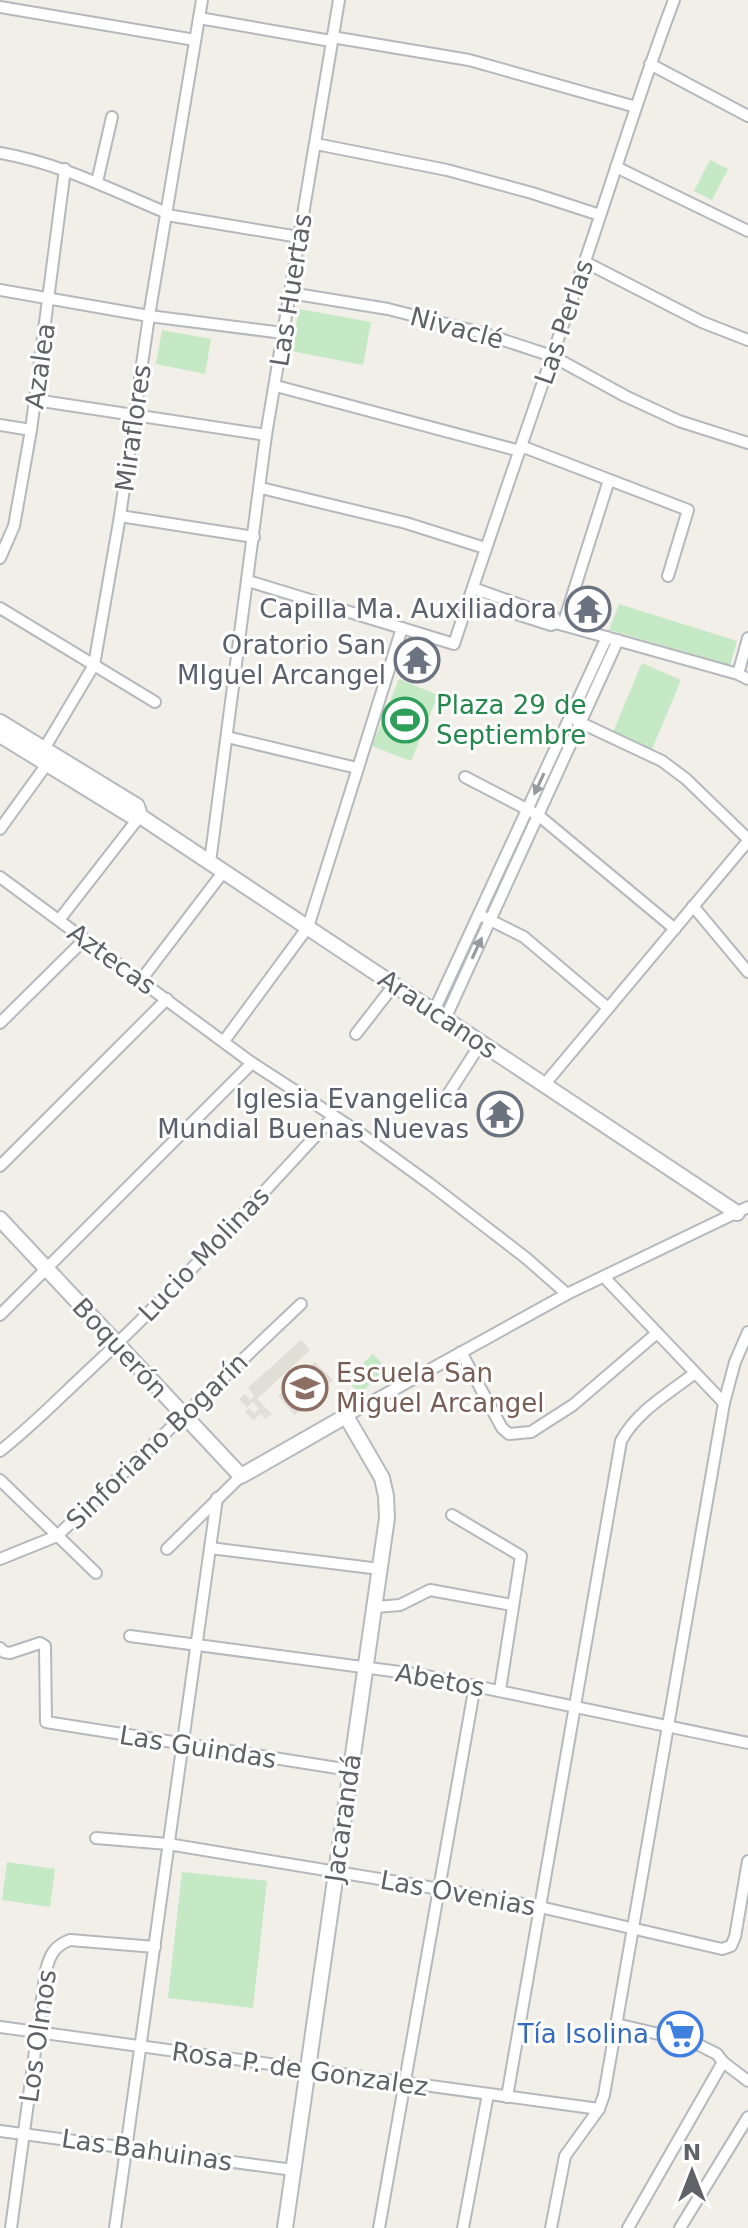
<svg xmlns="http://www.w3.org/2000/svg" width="748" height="2228" font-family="'DejaVu Sans',sans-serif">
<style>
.education{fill:#e1ded6}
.green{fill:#c5e8c5}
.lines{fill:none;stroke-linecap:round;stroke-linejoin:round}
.street-casing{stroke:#b5b8bc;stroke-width:14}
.secondary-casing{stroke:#b6babf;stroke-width:18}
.street{stroke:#fff;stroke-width:10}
.secondary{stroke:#fff;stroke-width:14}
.oneway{fill:#979a9d}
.labels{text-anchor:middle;stroke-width:6;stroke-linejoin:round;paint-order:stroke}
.street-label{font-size:26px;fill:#5f6368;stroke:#fff}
.worship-label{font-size:26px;fill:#5b616d;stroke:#fff;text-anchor:end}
.leisure-label{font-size:26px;fill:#27864d;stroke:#fff;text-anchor:start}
.education-label{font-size:26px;fill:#785e54;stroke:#fff;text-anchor:start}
.shop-label{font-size:26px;fill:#366cbe;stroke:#fff;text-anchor:end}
</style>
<rect width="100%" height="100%" fill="#f1efe8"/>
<g class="education">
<path d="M301 1340 310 1350 257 1399 272 1414 266 1419 261 1414 253 1420 245 1411 249 1408 254 1413 259 1409 253 1402 247 1408 239 1399 245 1394 250 1400 254 1396 248 1388Z"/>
<path d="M315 1362 333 1380 295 1415 278 1396Z"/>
</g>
<g class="green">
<path d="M710 160 728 169 712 200 694 191Z"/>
<path d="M299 309 371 322 363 365 291 351Z"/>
<path d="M162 330 211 339 205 374 156 364Z"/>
<path d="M619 604 737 641 730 665 609 630Z"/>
<path d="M642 663 681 680 652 749 613 732Z"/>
<path d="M399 679 438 695 411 761 372 746Z"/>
<path d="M373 1354 386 1368 360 1394 346 1380Z"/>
<path d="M7 1862 55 1869 50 1907 2 1900Z"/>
<path d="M182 1872 267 1881 253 2008 168 1998Z"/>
</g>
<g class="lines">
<g class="street-casing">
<g id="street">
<path d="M0 7 195 40"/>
<path d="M199 18 331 41"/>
<path d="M332 37 469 60 636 107"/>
<path d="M650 64 748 116"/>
<path d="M316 144 447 170 532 193 600 215"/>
<path d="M0 153C59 163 112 190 167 213"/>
<path d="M616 167 748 231"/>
<path d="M97 182 112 117"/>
<path d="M167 215 299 237"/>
<path d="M585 262 702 322 748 340"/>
<path d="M0 290 149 316 283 333"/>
<path d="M290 293 388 309 482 333 552 356 625 396 679 421 748 443"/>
<path d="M276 386 520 451"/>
<path d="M35 400 266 435"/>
<path d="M0 425 31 430"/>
<path d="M521 446 688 510 668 576"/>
<path d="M261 488 406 523 485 548"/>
<path d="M120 516 254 537"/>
<path d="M0 558 14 526 31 430 65 169"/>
<path d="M248 581 454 644C496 517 540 391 584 264 614 176 641 87 674 0"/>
<path d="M473 588 554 617 557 623"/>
<path d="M469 599 551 625 557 623 563 625 738 674 748 679"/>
<path d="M0 608 155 702"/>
<path d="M563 625 609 480"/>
<path d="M738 674 748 638"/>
<path d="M577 721 662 761 686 779 748 839"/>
<path d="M227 737 357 768"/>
<path d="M465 777 538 815 675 929"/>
<path d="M0 829 47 764 44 749 94 665 120 516 149 316 202 0"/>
<path d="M210 862 266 435 339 0"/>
<path d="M0 877 252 1063 357 1131 430 1184 526 1258 567 1294"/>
<path d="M693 906 748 972"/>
<path d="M484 917 524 937 608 1008"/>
<path d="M59 920 140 816"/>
<path d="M141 980 224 871"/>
<path d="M434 1011 607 637"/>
<path d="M445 1019 618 640"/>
<path d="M0 1023 85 939"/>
<path d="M356 1034 394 985"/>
<path d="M224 1041 308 927 402 628"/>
<path d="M544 1085 748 841"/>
<path d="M445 1099 481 1043"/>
<path d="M0 1166 167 999"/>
<path d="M604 1277 724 1403"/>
<path d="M0 1315 252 1063"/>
<path d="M461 1352 502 1428 509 1434 531 1432 573 1405 657 1333"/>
<path d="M346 1416 567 1294 748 1207"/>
<path d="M0 1451C31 1427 58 1399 86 1373 173 1292 253 1204 333 1117"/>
<path d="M0 1480 96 1573"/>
<path d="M452 1515 521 1556 500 1690"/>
<path d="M210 1548 380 1569"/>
<path d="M167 1549 241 1476"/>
<path d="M0 1559 57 1536 301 1304"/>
<path d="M376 1607 400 1605 430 1590 512 1605"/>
<path d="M130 1636 422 1675 748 1743"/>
<path d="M0 1648 4 1652 10 1653 40 1643 45 1646 46 1722 350 1770"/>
<path d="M96 1838 168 1844 440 1889 540 1907 722 1949 731 1946 735 1937 748 1861"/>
<path d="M616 2024 693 2042 717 2054 723 2062 748 2081"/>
<path d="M0 2027 599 2109"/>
<path d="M507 2097 621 1441C637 1411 669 1393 695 1373"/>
<path d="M0 2131 293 2170"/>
<path d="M11 2228 46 1970C50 1955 54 1946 70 1940L155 1947"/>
<path d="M115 2228 217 1498"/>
<path d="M379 2228 475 1685"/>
<path d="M463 2228 488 2094"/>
<path d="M551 2228 565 2156 599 2109 604 2095 724 1403 735 1362 748 1332"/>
<path d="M628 2228 723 2062"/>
<path d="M680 2228 748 2117"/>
</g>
</g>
<g class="secondary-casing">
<g id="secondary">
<path d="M0 722 137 806 140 816 737 1213"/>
<path d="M0 735 130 815 139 814"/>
<path d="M0 1219 241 1476 346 1416 382 1478 386 1496 387 1518 285 2228"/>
</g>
</g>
<use href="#street" class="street"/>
<use href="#secondary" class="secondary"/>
</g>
<defs><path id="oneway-solid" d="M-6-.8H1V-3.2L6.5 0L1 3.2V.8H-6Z" transform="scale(2)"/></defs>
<g class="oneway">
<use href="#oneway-solid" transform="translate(539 784) rotate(115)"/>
<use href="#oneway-solid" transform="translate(477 948) rotate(-65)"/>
</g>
<defs>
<g id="temple-ring" transform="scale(2.3)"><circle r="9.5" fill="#fff" stroke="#6b7280" stroke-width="1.5"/><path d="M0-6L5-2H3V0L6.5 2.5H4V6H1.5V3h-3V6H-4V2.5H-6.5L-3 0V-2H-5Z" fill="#6b7280"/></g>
<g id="stadium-ring" transform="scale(2.3)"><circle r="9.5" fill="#fff" stroke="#2e9e5b" stroke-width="1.5"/><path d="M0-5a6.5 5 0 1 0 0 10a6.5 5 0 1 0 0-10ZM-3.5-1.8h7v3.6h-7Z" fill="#2e9e5b"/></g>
<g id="school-ring" transform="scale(2.3)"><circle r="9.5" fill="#fff" stroke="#8d6e63" stroke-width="1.5"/><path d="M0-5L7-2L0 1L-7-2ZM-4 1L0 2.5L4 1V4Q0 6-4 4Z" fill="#8d6e63"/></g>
<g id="supermarket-ring" transform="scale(2.3)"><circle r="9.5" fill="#fff" stroke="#3f7fe0" stroke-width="1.5"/><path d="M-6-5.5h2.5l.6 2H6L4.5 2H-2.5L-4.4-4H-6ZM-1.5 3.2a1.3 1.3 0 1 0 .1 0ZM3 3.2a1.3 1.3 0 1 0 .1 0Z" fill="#3f7fe0"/></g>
</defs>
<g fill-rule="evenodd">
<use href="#temple-ring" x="588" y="609"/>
<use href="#temple-ring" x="417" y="660"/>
<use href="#stadium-ring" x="405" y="720"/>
<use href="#temple-ring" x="500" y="1114"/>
<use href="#school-ring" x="305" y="1388"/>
<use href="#supermarket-ring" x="680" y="2034"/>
</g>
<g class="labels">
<g class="street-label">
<text transform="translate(291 290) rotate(-81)" y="9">Las Huertas</text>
<text transform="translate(564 322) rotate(-71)" y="9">Las Perlas</text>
<text transform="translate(457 328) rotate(15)" y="9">Nivaclé</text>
<text transform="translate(40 366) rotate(-82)" y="9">Azalea</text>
<text transform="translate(133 428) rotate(-82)" y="9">Miraflores</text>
<text transform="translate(112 959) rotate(36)" y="9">Aztecas</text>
<text transform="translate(438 1014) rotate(34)" y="9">Araucanos</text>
<text transform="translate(204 1254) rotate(-46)" y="9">Lucio Molinas</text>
<text transform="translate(120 1348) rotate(47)" y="9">Boquerón</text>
<text transform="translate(157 1441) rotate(-44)" y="9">Sinforiano Bogarín</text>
<text transform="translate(440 1680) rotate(10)" y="9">Abetos</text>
<text transform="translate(198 1747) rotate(9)" y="9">Las Guindas</text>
<text transform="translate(343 1818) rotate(-82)" y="9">Jacarandá</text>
<text transform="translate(458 1893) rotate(10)" y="9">Las Ovenias</text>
<text transform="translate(38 2036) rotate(-82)" y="9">Los Olmos</text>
<text transform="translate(300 2069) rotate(8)" y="9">Rosa P. de Gonzalez</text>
<text transform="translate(147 2150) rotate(8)" y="9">Las Bahuinas</text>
</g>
<g class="worship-label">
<text x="557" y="618">Capilla Ma. Auxiliadora</text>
<text x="386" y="654">Oratorio San<tspan x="386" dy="30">MIguel Arcangel</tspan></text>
<text x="469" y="1108">Iglesia Evangelica<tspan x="469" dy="30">Mundial Buenas Nuevas</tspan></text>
</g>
<g class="leisure-label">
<text x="436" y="714">Plaza 29 de<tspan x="436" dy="30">Septiembre</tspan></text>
</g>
<g class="education-label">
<text x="336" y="1382">Escuela San<tspan x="336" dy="30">Miguel Arcangel</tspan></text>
</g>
<g class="shop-label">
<text x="649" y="2043">Tía Isolina</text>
</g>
</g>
<g transform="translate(692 2172)" stroke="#ffffff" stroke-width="6" paint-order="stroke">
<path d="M0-6L14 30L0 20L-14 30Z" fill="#5f6368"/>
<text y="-12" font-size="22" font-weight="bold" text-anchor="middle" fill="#5f6368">N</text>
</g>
</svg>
